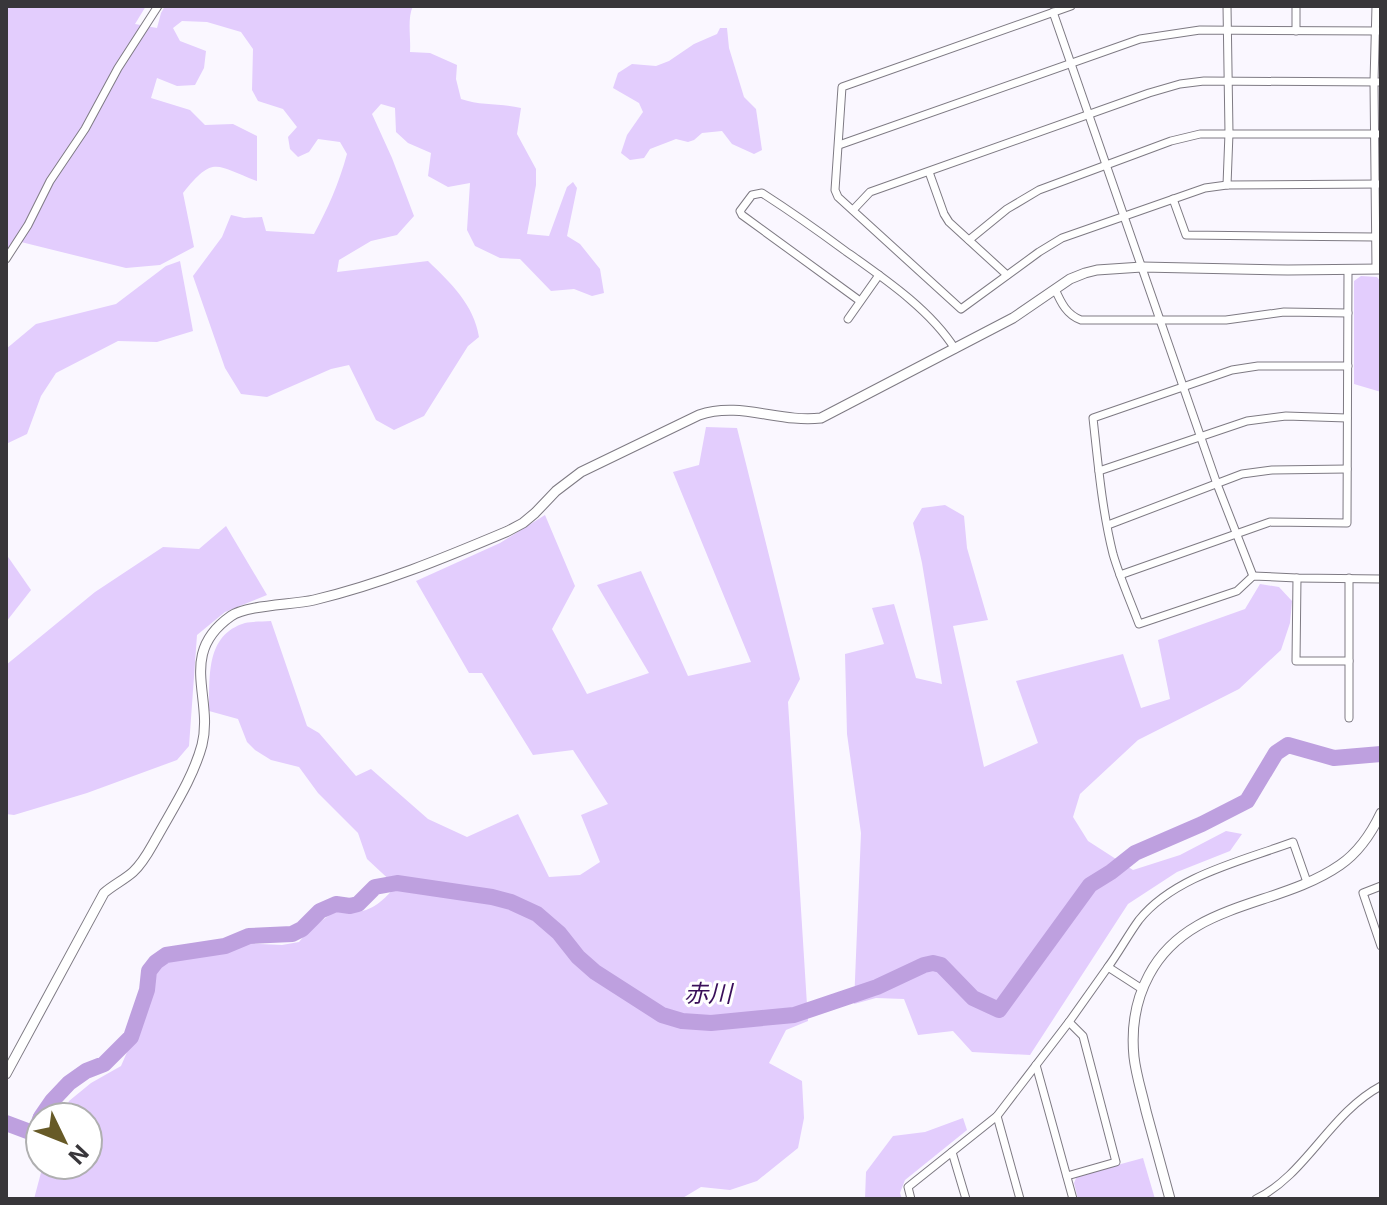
<svg xmlns="http://www.w3.org/2000/svg" width="1387" height="1205" font-family="Inter,'Noto Sans JP',sans-serif">
<style>
.green{fill:#e3cdfd}
.lines{fill:none;stroke-linecap:round;stroke-linejoin:round}
.river{stroke:#bea0df;stroke-width:16}
.minor-casing{stroke:#7e7a83;stroke-width:9}
.tertiary-casing{stroke:#7e7a83;stroke-width:11}
.minor{stroke:#fff;stroke-width:7}
.tertiary{stroke:#fff;stroke-width:9}
.labels{text-anchor:middle;stroke-width:6;stroke-linejoin:round;paint-order:stroke}
.water-label{font-size:24px;font-style:italic;fill:#3a0f5a;stroke:#fff}
</style>
<rect width="100%" height="100%" fill="#faf7ff"/>
<g class="green">
<path d="M6 6H146L135 24 157 28 161 13 165 6H413C407 18 411 38 410 52L430 53 457 65 456 79 461 99C481 106 501 103 521 108L517 134 536 169V185L527 234 549 236 567 187 573 182 577 188 567 236 580 244 600 269 604 293 592 296 574 289 551 291 520 259 500 258 475 246 467 230 470 183 448 187 428 176 431 153 408 143 396 132 395 108 381 104 372 114 392 158 414 216 397 235 371 241 339 260 337 272 428 261C451 283 474 305 479 337L468 346 424 416 394 430 376 420 349 365 331 369 267 397 241 394 225 368 193 276 222 237 231 215 244 218 262 217 266 231 314 234C328 208 339 183 347 154L340 142 318 139 309 152 298 157 290 149 288 137 297 127 283 109 258 101 252 90 253 49 241 32 207 22 182 21 173 28 180 41 206 51 204 68 195 85 177 86 157 78 151 98 190 110 205 125 233 124 257 136V181C216 166 214 154 183 193L194 247 160 265 126 268 17 241 6 253Z"/>
<path d="M720 28H727L729 48 744 97 756 109 762 150 754 154 732 144 722 131 702 133 694 140 688 142 676 139 650 149 644 158 630 160 621 153 627 135 643 112 639 103 613 88 618 73 632 64 656 66 669 61 694 44 717 34Z"/>
<path d="M180 261 193 331 157 342 118 341 56 373 41 396 27 434 6 444V349L36 324 116 304 166 266Z"/>
<path d="M1361 276 1377 277 1381 282V392L1354 384V281Z"/>
<path d="M706 427 737 428 800 679 788 702 808 1021 786 1030 769 1063 802 1081 804 1118 798 1148 757 1181 730 1190 701 1187 681 1199H34L43 1165H88V1117H62L69 1101 91 1083 121 1066 144 1013 152 974 157 967 165 960 187 959 241 943 282 945 299 942 309 930 335 911C364 916 377 908 396 886L367 859 358 833 318 793 299 767 271 760 255 750 247 742 238 719 209 711C210 677 205 635 245 623 253 621 262 622 271 621L307 726 319 733 356 776 371 769 428 819 467 837 518 814 549 877 580 875 600 862 581 815 608 804 573 750 533 755 482 673H469L416 581 500 543 545 515 575 586 552 629 587 694 649 673 597 585 641 571 688 676 751 662 673 472 699 465Z"/>
<path d="M945 505 964 516 967 548 988 620 953 626 984 767 1038 743 1016 681 1123 654 1141 708 1170 699 1158 640 1245 609 1260 584 1279 587 1292 601 1290 623 1281 650 1239 689 1138 740 1080 794 1073 817 1088 841 1133 870 1180 855 1226 831 1242 834 1230 851 1177 872 1128 904 1030 1055 972 1052 953 1031 918 1035 904 999 876 998 854 1004 861 833 847 734 845 654 884 644 872 608 894 604 916 678 942 684 922 563 913 523 922 508Z"/>
<path d="M226 526 267 595 225 612 197 635 189 746 177 760 87 793 14 815 6 814V665L95 592 163 547 199 549Z"/>
<path d="M6 554 31 590 6 622Z"/>
<path d="M963 1118 967 1130 905 1180 900 1193 902 1199H865L866 1172 893 1136 925 1132Z"/>
<path d="M1143 1158 1155 1199H1078L1074 1183 1077 1176Z"/>
</g>
<g class="lines">
<g class="river">
<path d="M41 1117 52 1101 69 1083 86 1071 104 1064 131 1037 147 990 149 971 156 962 166 955 225 946 249 936 292 934 302 929 320 911 336 904 350 906 358 904 375 887 397 883 492 897 511 902 537 914 559 933 578 957 595 972 662 1015 682 1021 711 1023 794 1015 877 987 924 965 933 963 941 965 973 998 999 1010 1090 885 1111 872 1135 853 1202 824 1247 801 1276 753 1288 745 1334 758 1381 754"/>
<path d="M6 1123 30 1132H36L40 1119"/>
</g>
<g class="minor-casing">
<g id="minor">
<path d="M1071 6 842 87 835 190 838 197 961 309 1039 252 1062 238 1205 188 1227 185 1381 184"/>
<path d="M1296 6V31"/>
<path d="M1376 6 1374 82 1376 269"/>
<path d="M1053 12 1217 484 1253 576"/>
<path d="M839 145 1140 39 1200 30 1381 31"/>
<path d="M929 172 944 214 949 222 1007 275"/>
<path d="M1227 185 1229 133 1227 6"/>
<path d="M1173 199 1186 235 1375 237"/>
<path d="M853 210 870 192 1149 93 1180 84 1204 81 1381 82"/>
<path d="M969 240 1007 209 1039 190 1171 141 1200 134H1381"/>
<path d="M6 259 28 225 50 181 85 129 118 68 158 6"/>
<path d="M1055 289C1061 303 1067 315 1081 320H1226L1284 312 1348 313"/>
<path d="M860 301 742 215 740 211 752 195 762 193C790 211 817 230 844 250 882 277 930 309 955 349"/>
<path d="M848 319 879 275"/>
<path d="M1348 366H1258L1232 370 1093 418C1098 463 1102 510 1113 554 1120 578 1130 600 1139 624L1237 591 1253 576 1297 578 1381 579"/>
<path d="M1099 471 1247 421 1286 416 1347 418"/>
<path d="M1108 525 1242 474 1272 470 1347 469"/>
<path d="M1120 575 1270 522 1347 523 1348 270"/>
<path d="M1297 578 1296 661H1349"/>
<path d="M1349 718V578"/>
<path d="M1381 886 1363 893 1381 946"/>
<path d="M1108 967C1119 952 1128 935 1139 920 1174 876 1242 861 1293 842L1307 882"/>
<path d="M1036 1065 1073 1199"/>
<path d="M997 1116 1020 1199"/>
<path d="M952 1152 966 1199"/>
<path d="M1067 1176 1116 1162 1083 1036 1069 1022"/>
<path d="M911 1199 908 1187 997 1116 1069 1022 1108 967 1142 989"/>
<path d="M1256 1199C1306 1175 1330 1113 1381 1086"/>
</g>
</g>
<g class="tertiary-casing">
<g id="tertiary">
<path d="M6 1074 104 893C113 885 124 880 133 872 144 862 150 849 157 837 173 808 193 778 202 745 214 697 177 654 231 616 247 605 292 605 314 600 381 584 444 558 508 531L523 523 535 513 556 491 581 472 699 415C740 401 779 423 821 418L1013 318 1070 279 1085 273 1097 270 1142 267 1288 270 1381 269"/>
<path d="M1170 1199C1162 1170 1154 1140 1146 1111 1142 1093 1136 1075 1134 1057 1131 1027 1135 1001 1149 975 1188 901 1278 908 1340 865 1359 852 1371 834 1381 813"/>
</g>
</g>
<use href="#minor" class="minor"/>
<use href="#tertiary" class="tertiary"/>
</g>
<g class="labels">
<g class="water-label">
<text x="708" y="1002">赤川</text>
</g>
</g>
<rect width="1387" height="1205" fill="none" stroke="#38363a" stroke-width="16"/>
<g transform="translate(64 1141) rotate(133)"><circle r="38" fill="#ffffff" stroke="#afafb0" stroke-width="2"/>
<path d="M0-6L14 30L0 20L-14 30Z" fill="#675a27"/>
<text y="-12" font-size="22" font-weight="bold" text-anchor="middle" fill="#38363a">N</text>
</g>
</svg>
